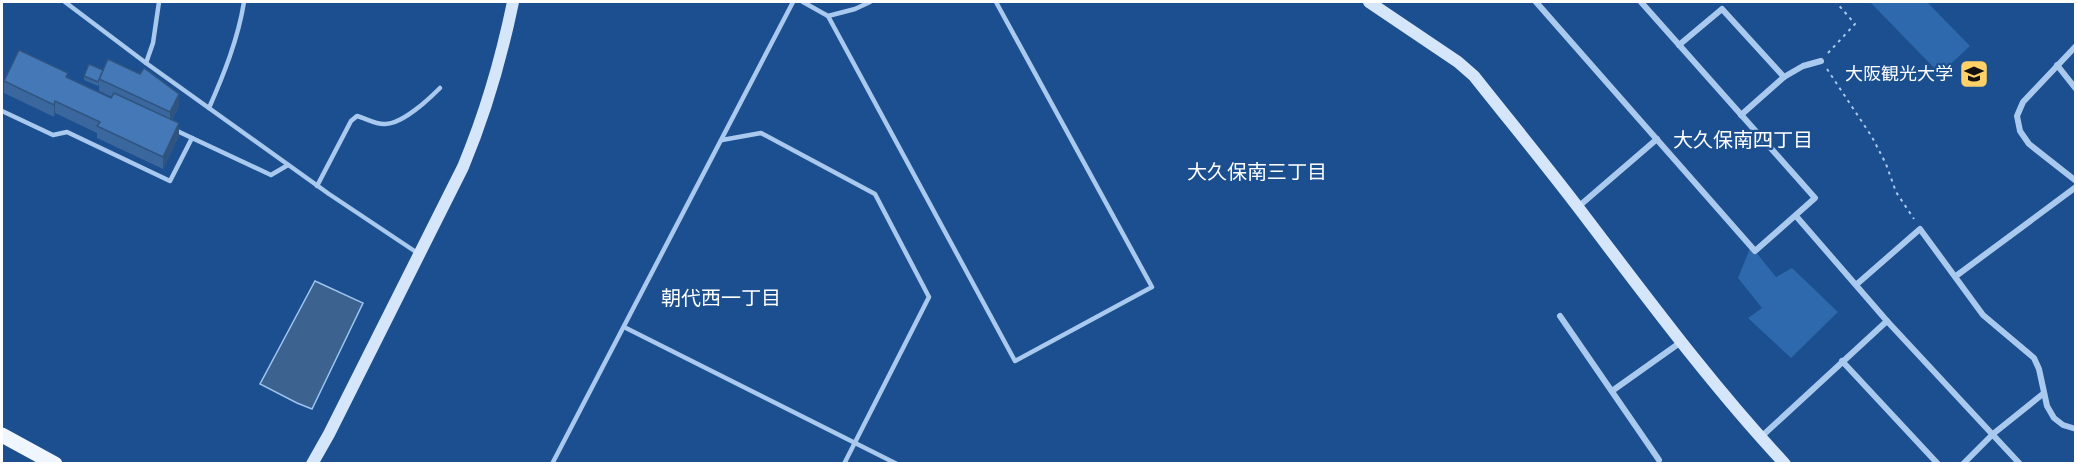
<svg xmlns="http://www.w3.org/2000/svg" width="2077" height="465" font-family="Roboto,'Noto Sans JP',sans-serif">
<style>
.green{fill:#2e69ad}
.water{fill:#3c6290;stroke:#9cc4f0;stroke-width:1.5}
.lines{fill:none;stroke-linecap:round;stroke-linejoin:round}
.path{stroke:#a9c9ee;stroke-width:2;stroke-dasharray:3 4.5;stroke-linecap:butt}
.lane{stroke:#a9c9ee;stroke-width:4.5}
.street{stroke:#a9c9ee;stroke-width:6}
.secondary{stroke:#d6e6fa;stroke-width:12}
.primary{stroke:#f0f6ff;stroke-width:15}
.wall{fill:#3a679d}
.shaded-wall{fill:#305480}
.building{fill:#4478b7;stroke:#305480;stroke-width:1.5}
.labels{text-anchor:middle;stroke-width:4.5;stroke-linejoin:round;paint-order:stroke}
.poi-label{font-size:18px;fill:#fff;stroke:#1b4f8f;text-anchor:end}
.neighbourhood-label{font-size:20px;fill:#fff;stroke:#1b4f8f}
</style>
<rect width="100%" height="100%" fill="#1b4f8f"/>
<g class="green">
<path d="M1870 2H1927L1970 46 1940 74Z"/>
<path d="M1751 246 1776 277 1792 268 1838 312 1791 358 1748 318 1762 308 1738 278Z"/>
</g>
<path class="water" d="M315 281 363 303 312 409 297 403 260 384Z"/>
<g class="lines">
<g class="path">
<path d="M1828 53 1855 24 1836 2"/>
<path d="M1827 69 1872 137 1886 164 1896 192 1914 219"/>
</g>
<g class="lane">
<path d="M65 2 146 63 329 194 419 254"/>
<path d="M803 2 828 16 1015 361 1152 287 996 2"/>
<path d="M828 16 855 9 870 2"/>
<path d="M146 63 153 43 159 2"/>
<path d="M209 108C224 74 238 39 244 2"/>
<path d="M2 111 53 135 67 132 170 181 192 138"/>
<path d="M175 130 271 175 288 165"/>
<path d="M722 140 761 133 875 194 929 297 844 464"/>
<path d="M317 186 351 121 357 116C365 118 375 124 384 124 401 125 428 100 440 88"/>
<path d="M624 327 897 464"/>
<path d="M552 464 793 2"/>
</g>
<g class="street">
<path d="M1536 2 1755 251 1815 198 1641 2"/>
<path d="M1679 45 1722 9 1784 77 1741 115"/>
<path d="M2076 46 2023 102 2017 116 2020 131 2029 144 2076 181"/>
<path d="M2057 65 2076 89"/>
<path d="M1784 77 1803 66 1821 61"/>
<path d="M1578 207 1657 139"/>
<path d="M1796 216 1887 321 2020 464"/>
<path d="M1956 276 2076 187"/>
<path d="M1857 284 1920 229 1983 315 2034 358 2039 369 2047 406 2054 418 2063 425 2076 429"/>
<path d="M1560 316 1659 460"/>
<path d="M1842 361 1938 464"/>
<path d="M1612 391 1681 342"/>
<path d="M1761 437 1887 321"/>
<path d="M1963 464 1993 434 2044 393"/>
</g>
<g class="secondary">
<path d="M1369 2 1458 62 1474 76C1512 124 1551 171 1587 219 1651 303 1713 387 1785 464"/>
<path d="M312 464 329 434 463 167C486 112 501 60 513 2"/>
</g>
<path class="primary" d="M2 435 55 464"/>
</g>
<path class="wall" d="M89 64 179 106 172 120 179 136 163 169 97 138V133L55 113 54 117 4 93V81L68 78 111 98 112 97 99 91V84L98 86 84 80V76Z"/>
<g class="shaded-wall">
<path d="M179 94V106L170 124V112Z"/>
<path d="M55 101V113L54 117V105Z"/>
<path d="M179 123V136L163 169V157Z"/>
</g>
<g class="building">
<path d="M19 50 68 73 66 77 111 98 114 93 179 123 163 157 97 126 100 122 55 101 54 105 4 81Z"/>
<path d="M108 59 140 74 144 68 179 94 170 112 99 79Z"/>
<path d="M89 64 103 70 98 82 84 76Z"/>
</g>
<defs>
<g id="university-square" transform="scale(1.5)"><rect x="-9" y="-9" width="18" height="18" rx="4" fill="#ffd166" stroke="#1b4f8f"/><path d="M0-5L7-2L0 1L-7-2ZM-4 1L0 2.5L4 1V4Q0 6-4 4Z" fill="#111"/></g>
</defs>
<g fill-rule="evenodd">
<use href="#university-square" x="1974" y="74"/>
</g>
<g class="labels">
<g class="poi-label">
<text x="1953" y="80">大阪観光大学</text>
</g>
<g class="neighbourhood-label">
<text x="1743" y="147">大久保南四丁目</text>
<text x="1257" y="179">大久保南三丁目</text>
<text x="721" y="305">朝代西一丁目</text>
</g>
</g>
<rect width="2077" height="465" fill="none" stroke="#ffffff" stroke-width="6"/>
</svg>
